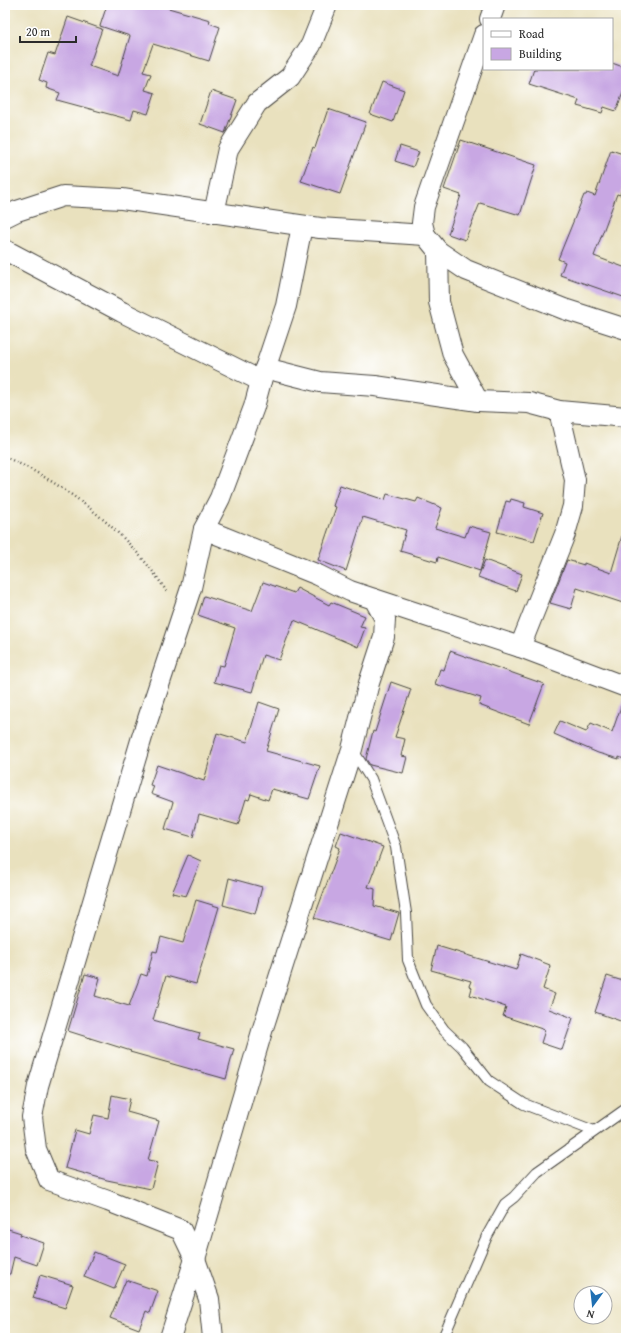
<svg xmlns="http://www.w3.org/2000/svg" width="631" height="1343" font-family="'Gentium Book Plus',serif">
<style>
.building{fill:#c8a7e3}
.lines{fill:none;stroke-linecap:round;stroke-linejoin:round}
.service-casing{stroke:#484641;stroke-width:12}
.minor-casing{stroke:#484641;stroke-width:22}
.path{stroke:#484641;stroke-width:2.5;stroke-dasharray:1 3;stroke-linecap:butt}
.service{stroke:#fff;stroke-width:10}
.minor{stroke:#fff;stroke-width:20}
</style>
<rect width="100%" height="100%" fill="#fff"/>
<filter id="ink" filterUnits="userSpaceOnUse"><feTurbulence type="fractalNoise" baseFrequency=".025" numOctaves="2"/><feDisplacementMap in="SourceGraphic" scale="8" xChannelSelector="R" yChannelSelector="G"/><feConvolveMatrix kernelMatrix="1 2 1 2 8 2 1 2 1" color-interpolation-filters="sRGB"/></filter>
<filter id="wash" filterUnits="userSpaceOnUse"><feTurbulence type="fractalNoise" baseFrequency=".012" numOctaves="4" result="noise"/><feDisplacementMap in="SourceGraphic" scale="16" xChannelSelector="R" yChannelSelector="G"/><feGaussianBlur stdDeviation="0.9" result="paint"/><feColorMatrix in="noise" values="0 0 0 0 0 0 0 0 0 0 0 0 0 0 0 0 0 1.4 0 .05"/><feComposite in="paint" operator="in"/></filter>
<g filter="url(#wash)">
<rect width="100%" height="100%" fill="#e9e1be"/>
<g id="blocks">
<g class="building">
<path d="M107 5H158L210 20 209 23 220 27 209 61 153 44 143 72 151 74 145 90 155 93 148 114 134 110 131 120 57 100 60 93 46 88 47 83 39 80 48 53 55 55 68 17 102 29 89 66 118 76 130 36 100 26Z"/>
<path d="M612 63 626 68V85L616 111 604 107 602 113 577 106 579 100 529 84 534 69H612Z"/>
<path d="M382 82 404 90 393 122 370 114Z"/>
<path d="M211 91 237 100 225 133 200 124Z"/>
<path d="M328 109 366 122 340 194 301 181 313 147 315 148Z"/>
<path d="M461 140 536 165 520 215 480 203 465 240 448 234 461 195 444 189Z"/>
<path d="M400 146 419 152 413 167 395 161Z"/>
<path d="M611 150 626 155V176L620 195 617 194 594 256 626 268V298L560 275 565 262 558 259 584 195H586L587 193 595 196Z"/>
<path d="M340 485 385 500 387 494 416 502 418 498 442 508 435 528 465 537 469 526 491 532 480 571 438 557 437 562 400 551 406 530 363 517 346 571 318 560 336 507 333 506Z"/>
<path d="M511 499 525 503 524 507 543 513 534 541 497 532 506 501 510 502Z"/>
<path d="M622 536 626 537V604L577 588 571 609 550 603 567 560 584 565V563L611 573Z"/>
<path d="M485 560 522 574 516 591 478 577Z"/>
<path d="M263 582 294 593 297 588 329 605 331 602 365 616 360 627 365 628 358 647 294 620 279 660 263 655 252 692 214 682 219 665 224 666 235 628 198 615 204 596 252 611Z"/>
<path d="M450 651 544 684 529 724 479 705 481 698 435 684 440 669 444 670Z"/>
<path d="M391 682 411 689 395 737 405 739 401 756 407 757 403 773 370 765 366 759 373 731 375 732Z"/>
<path d="M624 698H626V760L619 757V759L598 753 554 734 560 721 586 732 591 723 612 732Z"/>
<path d="M259 702 279 709 266 751 320 766 309 799 272 789 268 800 251 794 249 800 246 799 238 825 199 814 193 837 165 829 173 802 151 794 154 786 150 785 157 765 204 781 217 733 247 742Z"/>
<path d="M341 832 383 847 368 887 375 889 374 906 399 913 391 941 314 918 340 848 336 846Z"/>
<path d="M188 855 201 861 186 896 172 893Z"/>
<path d="M229 878 262 887 255 914 223 905Z"/>
<path d="M196 900 219 907 196 984 166 976 153 1020 200 1033 198 1039 234 1049 226 1079 130 1052 131 1051 68 1031 85 974 100 978 95 996 129 1006 141 974 147 976 153 951 157 952 161 937 183 943Z"/>
<path d="M437 946 516 970 521 954 550 965 549 967H550L543 989 555 994 549 1009 573 1018 562 1050 541 1043 545 1030 503 1016 506 1007 470 995 472 988 469 986 471 981 431 970Z"/>
<path d="M607 976 626 982V1023L595 1012Z"/>
<path d="M112 1095 130 1099 127 1112 159 1121 148 1160 158 1162 151 1189 107 1180 65 1168 75 1130 89 1134 94 1115 108 1118Z"/>
<path d="M5 1228 21 1233 20 1235 44 1243 37 1265 14 1257 10 1274H5Z"/>
<path d="M94 1252 125 1264 114 1289 84 1277Z"/>
<path d="M40 1275 73 1285 65 1308 33 1298Z"/>
<path d="M126 1280 158 1291 150 1313 146 1311 139 1329 110 1318Z"/>
</g>
</g>
</g>
<g filter="url(#ink)">
<use href="#blocks" fill-opacity="0" stroke="#484641" stroke-width="1"/>
<g class="lines">
<g class="service-casing">
<g id="service">
<path d="M352 749 371 779 396 847 406 913 408 960 426 1005 444 1030 462 1047 489 1081 524 1104 594 1131"/>
<path d="M443 1338 487 1236 505 1204 514 1197 537 1172 626 1109"/>
</g>
</g>
<g class="minor-casing">
<g id="minor">
<path d="M490 19 495 5"/>
<path d="M484 35 424 207 422 223 425 235 438 251 466 270 564 309 626 329"/>
<path d="M214 213 228 149 257 103 290 77 311 45 327 5"/>
<path d="M5 217 17 211 63 196 122 199 320 228 425 235"/>
<path d="M5 250 122 312 261 381"/>
<path d="M438 251 439 302 453 355 478 401"/>
<path d="M265 368 320 382 375 386 478 401 529 403 559 411 626 417"/>
<path d="M374 599 520 647 626 687"/>
<path d="M520 647 565 534 573 506 575 480 559 411"/>
<path d="M170 1338 195 1259 263 1028 352 749 369 683 384 637 385 619 374 599 350 591 318 575 204 529"/>
<path d="M213 1338 209 1299 195 1259 181 1230 108 1201 49 1180 36 1149 32 1117 38 1086 142 737 191 588 204 529 220 498 254 407 261 381 286 306 302 226"/>
</g>
</g>
<path class="path" d="M5 457C66 483 134 537 168 594"/>
<use href="#service" class="service"/>
<use href="#minor" class="minor"/>
</g>
</g>
<rect width="631" height="1343" fill="none" stroke="#fff" stroke-width="20"/>
<rect x="483" y="18" width="130" height="52" fill="#ffffff" stroke="#aaaaaa"/>
<rect x="491" y="31" width="20" height="6" fill="#ffffff" stroke="#aaaaaa"/>
<text x="519" y="38" font-size="12" fill="#2b2b2b">Road</text>
<rect x="491" y="48" width="20" height="12" fill="#c8a7e3" stroke="#aaaaaa"/>
<text x="519" y="58" font-size="12" fill="#2b2b2b">Building</text>
<g transform="translate(593 1305) rotate(195)"><circle r="19" fill="#ffffff" stroke="#aaaaaa"/>
<path d="M0-3L7 15L0 10L-7 15Z" fill="#1f6fb2"/>
<text y="-6" font-size="11" font-weight="bold" text-anchor="middle" fill="#2b2b2b">N</text>
</g>
<path d="M20 36v6h56v-6" fill="none" stroke="#2b2b2b" stroke-width="2"/>
<text x="26" y="36" font-size="12" fill="#2b2b2b" stroke="#ffffff" stroke-width="3" paint-order="stroke">20 m</text>
</svg>
